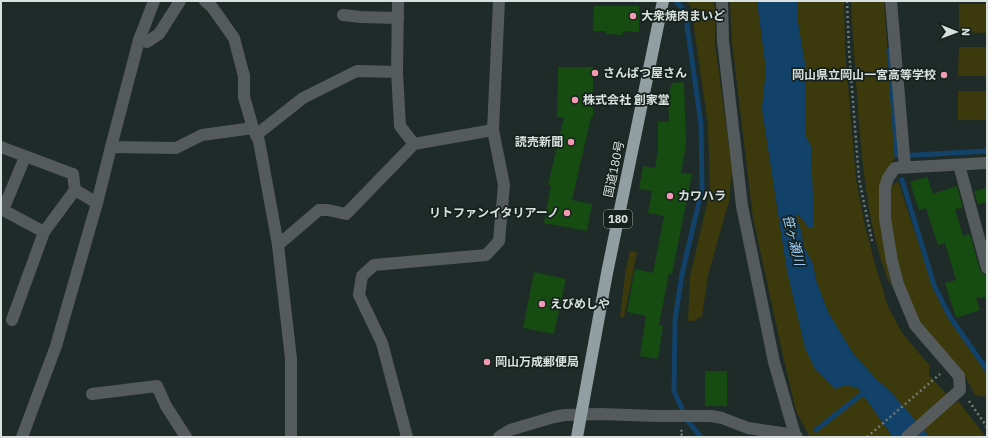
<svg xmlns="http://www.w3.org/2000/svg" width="988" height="438" font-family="'IBM Plex Sans','Noto Sans JP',sans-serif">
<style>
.green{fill:#3c3a0c}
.water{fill:#124269}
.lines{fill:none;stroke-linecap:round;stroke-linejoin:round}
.stream{stroke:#124269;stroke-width:5}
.building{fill:#164b11}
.path{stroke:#717b78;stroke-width:2.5;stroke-dasharray:2 3;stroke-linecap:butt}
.street{stroke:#555a5c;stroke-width:12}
.highway{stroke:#919fa2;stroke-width:12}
.poi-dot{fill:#f19ab1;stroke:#16211e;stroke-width:1.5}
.labels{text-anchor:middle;stroke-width:3.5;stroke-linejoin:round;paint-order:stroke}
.shield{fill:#16211e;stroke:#9ea7a4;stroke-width:1}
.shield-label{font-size:11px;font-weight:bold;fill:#d9e1de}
.poi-label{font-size:12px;font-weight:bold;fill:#d9e1de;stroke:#16211e;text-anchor:start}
.street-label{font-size:12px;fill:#d9e1de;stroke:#16211e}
.water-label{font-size:13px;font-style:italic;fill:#9ccdf9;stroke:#16211e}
</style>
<rect width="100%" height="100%" fill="#1f2b28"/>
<g class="green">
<path d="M687 1H712L715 6V44L732 170 729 201 708 275 702 316 694 321H688L690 277 710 191 708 125 691 7Z"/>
<path d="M730 1H757L766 69 762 109 787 271 846 385 858 388 893 437H810L796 411 784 360 753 218 732 41Z"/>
<path d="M798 1H844L845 50 856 179 864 222 875 264 888 307 902 333 929 365V375L955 404 958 401 986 437H930L889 390 877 380 852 352 828 312 816 280 813 264 804 247 801 231 796 216 798 213 809 228H814L811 146 806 137 805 64 798 23Z"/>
<path d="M851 1H884L895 158 884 174 887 261 891 284 890 285C869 233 864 178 859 123 856 82 853 42 851 1Z"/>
<path d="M959 4H987V33L959 32Z"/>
<path d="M959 47H987V76H958Z"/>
<rect x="958" y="91" width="29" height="29"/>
<path d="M898 181 932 285 948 318 987 374V397L975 395 963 372 920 322 903 283 897 260 891 219V187Z"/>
<path d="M630 251 637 252 624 318 620 317 625 274Z"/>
</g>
<path class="water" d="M757 1H798V23L805 64 806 137 811 146 814 228H809L798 214 796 216 801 231 804 247 813 264 816 280 828 312 852 352 877 380 889 390 930 437H893L858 388 846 385 835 389 815 369 805 348 787 271 762 109 766 69Z"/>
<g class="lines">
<g class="stream">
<path d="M676 1 685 11 701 124 702 189 682 274 675 320 674 391 687 420 701 437"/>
<path d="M889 50 897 156 987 151"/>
<path d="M902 180 934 285 950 317 987 370"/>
<path d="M816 430 867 390"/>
</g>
</g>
<g class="building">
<path d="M594 6H639V32L623 31V35L606 34V31H593Z"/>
<path d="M558 67H593V117H591L572 200 592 204 587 231 544 223 551 185H548L564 117H557Z"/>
<path d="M684 82 686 145 681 173 692 174 672 274H669L659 325 663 326 658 359 640 356 646 316 627 312 635 269 653 273 664 216 648 213 652 191 639 189 643 166 655 168 658 149V122H669L668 97 672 83Z"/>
<path d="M927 177 933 194 957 186 963 208 955 209 963 236 970 234 980 270 982 274 987 275V297L976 298 980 310 956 318 945 283 956 280 945 243 938 245 926 208 919 210 910 182Z"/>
<path d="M987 188V202L978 204 974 191Z"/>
<path d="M534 272 566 279 554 334 523 328Z"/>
<rect x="705" y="371" width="22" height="35"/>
</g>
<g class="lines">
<g class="path">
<path d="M847 1 849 50 859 179 872 241"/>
<path d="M969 401 987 427"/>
<path d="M682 430 680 433 684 437"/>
<path d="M867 437 940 374"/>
</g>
<g class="street">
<path d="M205 1 212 7 234 38 244 76V97L253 128"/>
<path d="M398 1 397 72 400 126 414 144 493 130"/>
<path d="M722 1 723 41 742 206 774 362 795 435"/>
<path d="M891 1 905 167"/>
<path d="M343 15 361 17 398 18"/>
<path d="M139 40 147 42 159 34 180 1"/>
<path d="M256 135 303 98 357 71 397 72"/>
<path d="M1 147 73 174 75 190 97 203"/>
<path d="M111 147 176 148 202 135 253 128 259 141 278 245 291 359V437"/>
<path d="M959 165 987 268"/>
<path d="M1 210H3L25 157"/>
<path d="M3 210 44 232 75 190"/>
<path d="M278 245 319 210H328L346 214 414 144"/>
<path d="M12 320 44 232"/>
<path d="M92 394 157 386 166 406 186 437"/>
<path d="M22 437 56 346 97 203 111 147 139 40 154 1"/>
<path d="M407 437 382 343 359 295 362 276 374 265 486 255 499 241 504 185 493 130 499 1"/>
<path d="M499 437 510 430 554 417 565 415 600 414 657 416H711L722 418 748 428 795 435 797 437"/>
<path d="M907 437 960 390 959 376 915 325 898 284 892 261 885 218V187L888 178 895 168 987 163"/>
</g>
<path class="highway" d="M577 437 607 273 663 1"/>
</g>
<g class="poi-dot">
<circle cx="633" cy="16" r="4"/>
<circle cx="595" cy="73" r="4"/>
<circle cx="944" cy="75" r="4"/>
<circle cx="575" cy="100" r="4"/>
<circle cx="571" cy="142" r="4"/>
<circle cx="670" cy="196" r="4"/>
<circle cx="567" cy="213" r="4"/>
<circle cx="542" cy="304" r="4"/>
<circle cx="487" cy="362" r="4"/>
</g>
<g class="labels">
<rect class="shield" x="604" y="210" width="28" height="18" rx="3"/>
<g class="shield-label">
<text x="618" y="223">180</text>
</g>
<g class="poi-label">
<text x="641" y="20">大衆焼肉まいど</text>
<text x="603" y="77">さんぱつ屋さん</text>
<text x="936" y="79" text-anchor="end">岡山県立岡山一宮高等学校</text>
<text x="583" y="104">株式会社 創家堂</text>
<text x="563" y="146" text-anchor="end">読売新聞</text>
<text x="678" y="200">カワハラ</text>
<text x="559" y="217" text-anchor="end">リトファンイタリアーノ</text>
<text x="550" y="308">えびめしや</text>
<text x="495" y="366">岡山万成郵便局</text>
</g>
<g class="street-label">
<text transform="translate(614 169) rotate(-78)" y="4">国道180号</text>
</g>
<g class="water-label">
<text transform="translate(794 240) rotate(76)" y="5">笹ヶ瀬川</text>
</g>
</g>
<rect width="988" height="438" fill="none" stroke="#d9e1de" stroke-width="4"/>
<g transform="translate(956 32) rotate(91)" stroke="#16211e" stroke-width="3" paint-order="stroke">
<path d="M0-3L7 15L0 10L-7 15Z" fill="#d9e1de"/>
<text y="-6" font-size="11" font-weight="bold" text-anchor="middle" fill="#d9e1de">N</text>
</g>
</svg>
